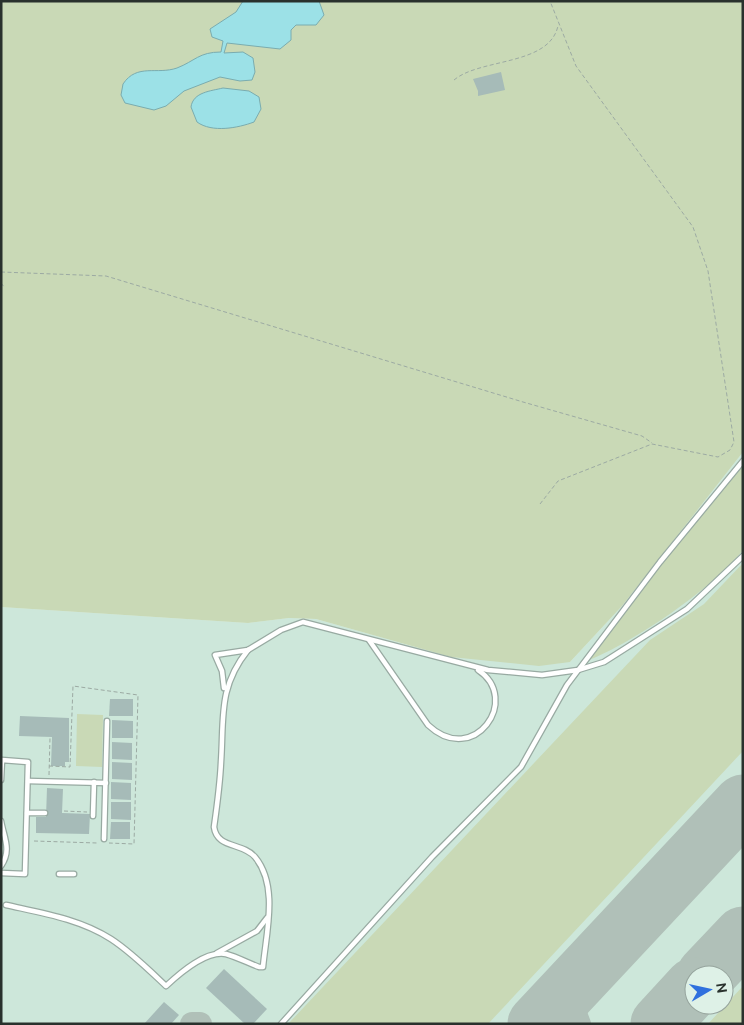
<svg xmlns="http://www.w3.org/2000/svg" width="744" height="1025" font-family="Ubuntu,sans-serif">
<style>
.built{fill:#cde7da;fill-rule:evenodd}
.green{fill:#c9d9b6}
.water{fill:#9ce1e7;stroke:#7aacaf}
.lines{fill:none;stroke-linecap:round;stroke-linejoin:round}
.taxiway{stroke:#b0c0b8;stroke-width:24}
.runway{stroke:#b0c0b8;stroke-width:59}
.building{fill:#a6bbb8}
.lane-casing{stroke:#98aaa2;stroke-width:7}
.path{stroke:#9caaa3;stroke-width:1;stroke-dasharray:4 2.5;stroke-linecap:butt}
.lane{stroke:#fff;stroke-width:4.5}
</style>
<rect width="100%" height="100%" fill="#def1e7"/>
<path class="built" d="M743 452V1024H1V607L248 623 289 618 316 619 451 657 570 662 622 606ZM694 975H724V1005H694Z"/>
<g class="green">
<path d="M1 1H743V452L622 606 570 662 539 666 451 657 316 619 289 618 248 623 1 607Z"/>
<path d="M743 461V550C712 589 634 642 589 660L687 527Z"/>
<path d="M743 563V751L488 1024H288L650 640 704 604Z"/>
<path d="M77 714 103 715 102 767 76 766Z"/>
<path d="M743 986V1024H708Z"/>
</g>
<g class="water">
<path d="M243 1H319L324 15 316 25H296L291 30V40L280 49 227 43 224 53 243 52 253 58 255 72 252 80 240 81 220 77 184 91 166 106 154 110 125 103 121 95 123 84C137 63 157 75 177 68 195 61 199 52 221 52L223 41 212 37 210 29 236 12Z"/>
<path d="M223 88 249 91 259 97 261 109 254 122C238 128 212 133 197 122L191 107C193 92 211 91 223 88Z"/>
</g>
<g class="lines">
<g class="taxiway">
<path d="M192 1024H200"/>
<path d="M546 1024H569"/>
<path d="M579 1024C571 1006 573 991 583 975"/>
</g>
<g class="runway">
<path d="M706 975 743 936"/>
<path d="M537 1024 743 804"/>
<path d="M660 1024 694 987"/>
</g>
</g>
<g class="building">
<path d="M501 72 505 90 478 96V91L473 79Z"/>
<path d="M110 699H133V716H109Z"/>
<path d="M20 716 69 718V762H65V766H51L52 737 19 736Z"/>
<path d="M112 720 133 721V738H112Z"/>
<path d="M112 742 132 743V760L112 759Z"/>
<path d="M112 762 132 763V780L112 779Z"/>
<path d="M111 782 131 783V800L111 799Z"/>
<path d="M47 788 63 789 62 813 90 814 89 834 36 833V817H46Z"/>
<path d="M111 802H131V820L111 819Z"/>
<path d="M111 822H130V839H110Z"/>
<path d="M224 969 267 1009 253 1024H245L206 988Z"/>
<path d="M164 1002 179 1015 171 1024H144Z"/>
</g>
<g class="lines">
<g class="lane-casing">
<g id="lane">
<path d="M369 640 428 725C474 768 522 699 478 670"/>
<path d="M224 688 222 671 215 655 248 650 281 630 303 622 488 670 542 675 578 670 604 662 687 609 743 556"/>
<path d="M1 780 2 760 28 762 25 874 1 873"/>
<path d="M28 781 106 783"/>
<path d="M27 813H45"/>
<path d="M93 816 94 782"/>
<path d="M1 821C4 838 12 850 1 866"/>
<path d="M104 839 107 721"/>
<path d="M59 874H74"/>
<path d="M6 905C42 913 80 919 111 939 131 952 149 970 166 986 180 973 206 950 226 954 237 957 248 963 259 967H263C266 933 279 886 255 857 242 842 217 849 214 827 217 806 220 784 221 762 224 718 218 687 248 650"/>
<path d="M217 953 257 931 267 918"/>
<path d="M281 1024 432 857 521 767 567 685 660 562 743 461"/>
</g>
</g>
<g class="path">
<path d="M454 80C480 58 549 66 558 26"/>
<path d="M1 272 106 276 523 402 642 436 652 443"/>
<path d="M1 283 5 288"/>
<path d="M540 504 558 481 652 444 718 457 730 450 734 442 708 271 693 227 576 66 550 1"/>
<path d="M49 766 70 767 73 686 138 695 134 844 109 843"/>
<path d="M49 775 50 738"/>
<path d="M64 811 87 812"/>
<path d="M34 841 97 843"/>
</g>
<use href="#lane" class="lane"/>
</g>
<rect width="744" height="1025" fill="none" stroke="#29312d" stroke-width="5"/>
<g transform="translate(709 990) rotate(81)"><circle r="24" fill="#def1e7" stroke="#96a49d"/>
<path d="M0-4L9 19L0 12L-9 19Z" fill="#2f70de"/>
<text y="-8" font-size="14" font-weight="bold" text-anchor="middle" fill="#29312d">N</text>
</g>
</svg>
